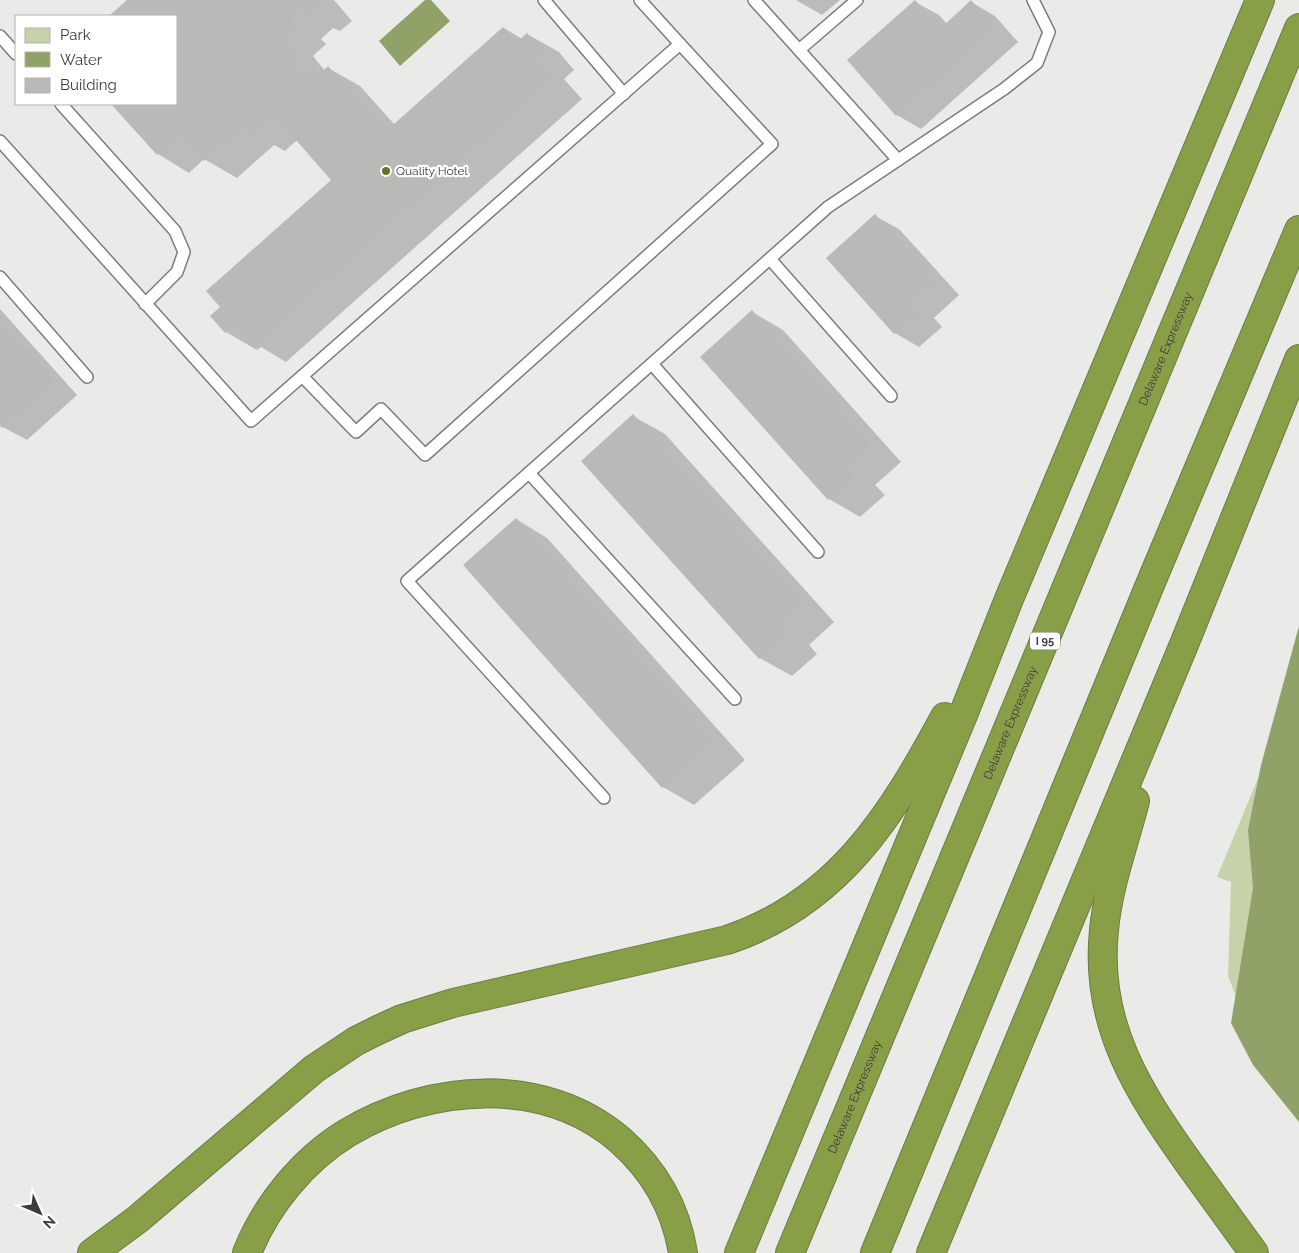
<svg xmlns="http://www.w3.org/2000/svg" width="1299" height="1253" font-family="Raleway,sans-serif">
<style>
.green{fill:#c6d3aa}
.water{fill:#91a269}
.shadow{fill:#0003}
.building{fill:#b9bab8}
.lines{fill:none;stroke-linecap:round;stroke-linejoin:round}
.service-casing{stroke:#7c7d7a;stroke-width:14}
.motorway-casing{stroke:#6d7c43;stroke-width:30}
.service{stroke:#fff;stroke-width:11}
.motorway{stroke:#889f48;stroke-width:28}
.poi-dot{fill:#627626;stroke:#fff;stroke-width:2}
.labels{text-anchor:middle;stroke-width:4.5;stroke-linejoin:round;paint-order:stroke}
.shield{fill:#fff;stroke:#767675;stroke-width:1}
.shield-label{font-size:11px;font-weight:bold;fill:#3b3b3a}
.poi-label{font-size:12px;fill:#3b3b3a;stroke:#fff;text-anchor:start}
.street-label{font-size:12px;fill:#3b3b3a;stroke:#fff}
</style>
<rect width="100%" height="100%" fill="#eaebe8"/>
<path class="green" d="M1299 680 1253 1040 1228 976 1231 882 1217 877Z"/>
<g class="water">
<path d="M425 0H431L450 21 400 66 379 41Z"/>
<path d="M1299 626V1122L1253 1065 1231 1023 1253 888 1248 830 1261 765Z"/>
</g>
<g class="shadow">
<path d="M129 0H334L352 21 340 31 333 28 321 39 326 44 313 56 325 71 328 68 360 86 395 125 504 28 522 39 527 34 559 52 574 70 564 79 582 99 286 362 261 347 257 350 226 332 222 307 333 180 297 140 285 151 274 145 237 178 204 159 189 173 158 154 113 104H176V16H111Z"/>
<path d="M796 0H840L822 15Z"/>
<path d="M915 2 939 15 947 24 971 2 995 16 1018 42 921 129 897 115Z"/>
<path d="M875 216 899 229 959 295 934 318 942 327 919 347 895 333 828 258Z"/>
<path d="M0 309 77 395 27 440 3 427 0 423Z"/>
<path d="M752 312 783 330 901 462 875 485 885 495 860 517 829 499Z"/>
<path d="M633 416 665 434 834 622 809 645 817 654 792 676 760 658 583 461Z"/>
<path d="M516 519 547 538 745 760 694 805 663 787Z"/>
</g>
<g class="building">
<path d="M127 0H320L321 2 308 14 303 9 290 20 295 26 282 38 301 59 289 70 297 78 312 65 320 74 328 66 386 131 503 27 517 42 527 33 544 51 534 60 551 80 254 345 235 324 225 333 210 316 220 307 206 291 331 180 274 115 253 134 245 125 204 161 181 134 157 155 111 104H176V16H109Z"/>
<path d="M915 0 940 29 971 0 995 28 896 116 847 60Z"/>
<path d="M875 214 935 281 910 304 919 313 894 334 826 258Z"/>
<path d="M752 310 870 443 845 466 854 476 828 500 700 357Z"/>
<path d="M0 321 54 381 2 428 0 425Z"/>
<path d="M633 414 803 603 778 626 786 635 759 659 581 461Z"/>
<path d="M516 518 714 741 662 788 463 565Z"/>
</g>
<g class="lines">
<g class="service-casing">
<g id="service">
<path d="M544 0 624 94"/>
<path d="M754 0 898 160"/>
<path d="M0 36 16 54"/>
<path d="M799 50 857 0"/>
<path d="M61 104 175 231 184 252 177 272 145 304"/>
<path d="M0 141 251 421 680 44 640 0"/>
<path d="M770 259 891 396"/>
<path d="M0 277 87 377"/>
<path d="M652 364 818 552"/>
<path d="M302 376 356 432 381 409 425 455 772 144 680 44"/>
<path d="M529 473 735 699"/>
<path d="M604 798 407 581 828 207 1004 89 1037 63 1049 32 1033 0"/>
</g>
</g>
<g class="motorway-casing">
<g id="motorway">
<path d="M1135 801C1124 844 1108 886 1104 930 1094 1025 1139 1093 1191 1166 1212 1195 1233 1224 1254 1253"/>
<path d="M92 1253 138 1219 314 1069 356 1041 378 1030 402 1019 453 1003 727 940C838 903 892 815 945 717"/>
<path d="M247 1253C266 1205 303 1160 347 1133 430 1083 544 1075 620 1140 654 1170 676 1209 683 1253"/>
<path d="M739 1253 963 715 1009 599 1260 0"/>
<path id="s1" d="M790 1253 1299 28"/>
<path d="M875 1253 1154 575 1299 230"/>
<path d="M931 1253 1185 642 1299 359"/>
</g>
</g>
<use href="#service" class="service"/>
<use href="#motorway" class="motorway"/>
</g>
<circle class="poi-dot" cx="386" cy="171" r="5"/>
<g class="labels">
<rect class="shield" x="1030" y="632.5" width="30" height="17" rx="4"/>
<g class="shield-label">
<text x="1045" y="645">I 95</text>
</g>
<g class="poi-label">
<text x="396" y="175">Quality Hotel</text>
</g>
<g class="street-label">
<text dy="4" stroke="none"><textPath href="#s1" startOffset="979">Delaware Expressway</textPath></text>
<text dy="4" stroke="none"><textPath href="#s1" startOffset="574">Delaware Expressway</textPath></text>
<text dy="4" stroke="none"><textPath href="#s1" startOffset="169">Delaware Expressway</textPath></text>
</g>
</g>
<rect x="15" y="15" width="162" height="90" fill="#ffffff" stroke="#b1b1b0"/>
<rect x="25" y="28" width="25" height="15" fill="#c6d3aa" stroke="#b1b1b0"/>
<text x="60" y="40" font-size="15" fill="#3b3b3a">Park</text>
<rect x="25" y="52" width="25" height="15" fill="#91a269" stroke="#b1b1b0"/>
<text x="60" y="65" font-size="15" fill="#3b3b3a">Water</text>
<rect x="25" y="78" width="25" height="15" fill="#b9bab8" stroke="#b1b1b0"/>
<text x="60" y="90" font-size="15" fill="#3b3b3a">Building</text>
<g transform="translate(40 1213) rotate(135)" stroke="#ffffff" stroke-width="4" paint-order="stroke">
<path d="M0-4L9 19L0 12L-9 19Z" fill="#3b3b3a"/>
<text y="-8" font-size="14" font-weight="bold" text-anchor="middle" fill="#3b3b3a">N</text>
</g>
</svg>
